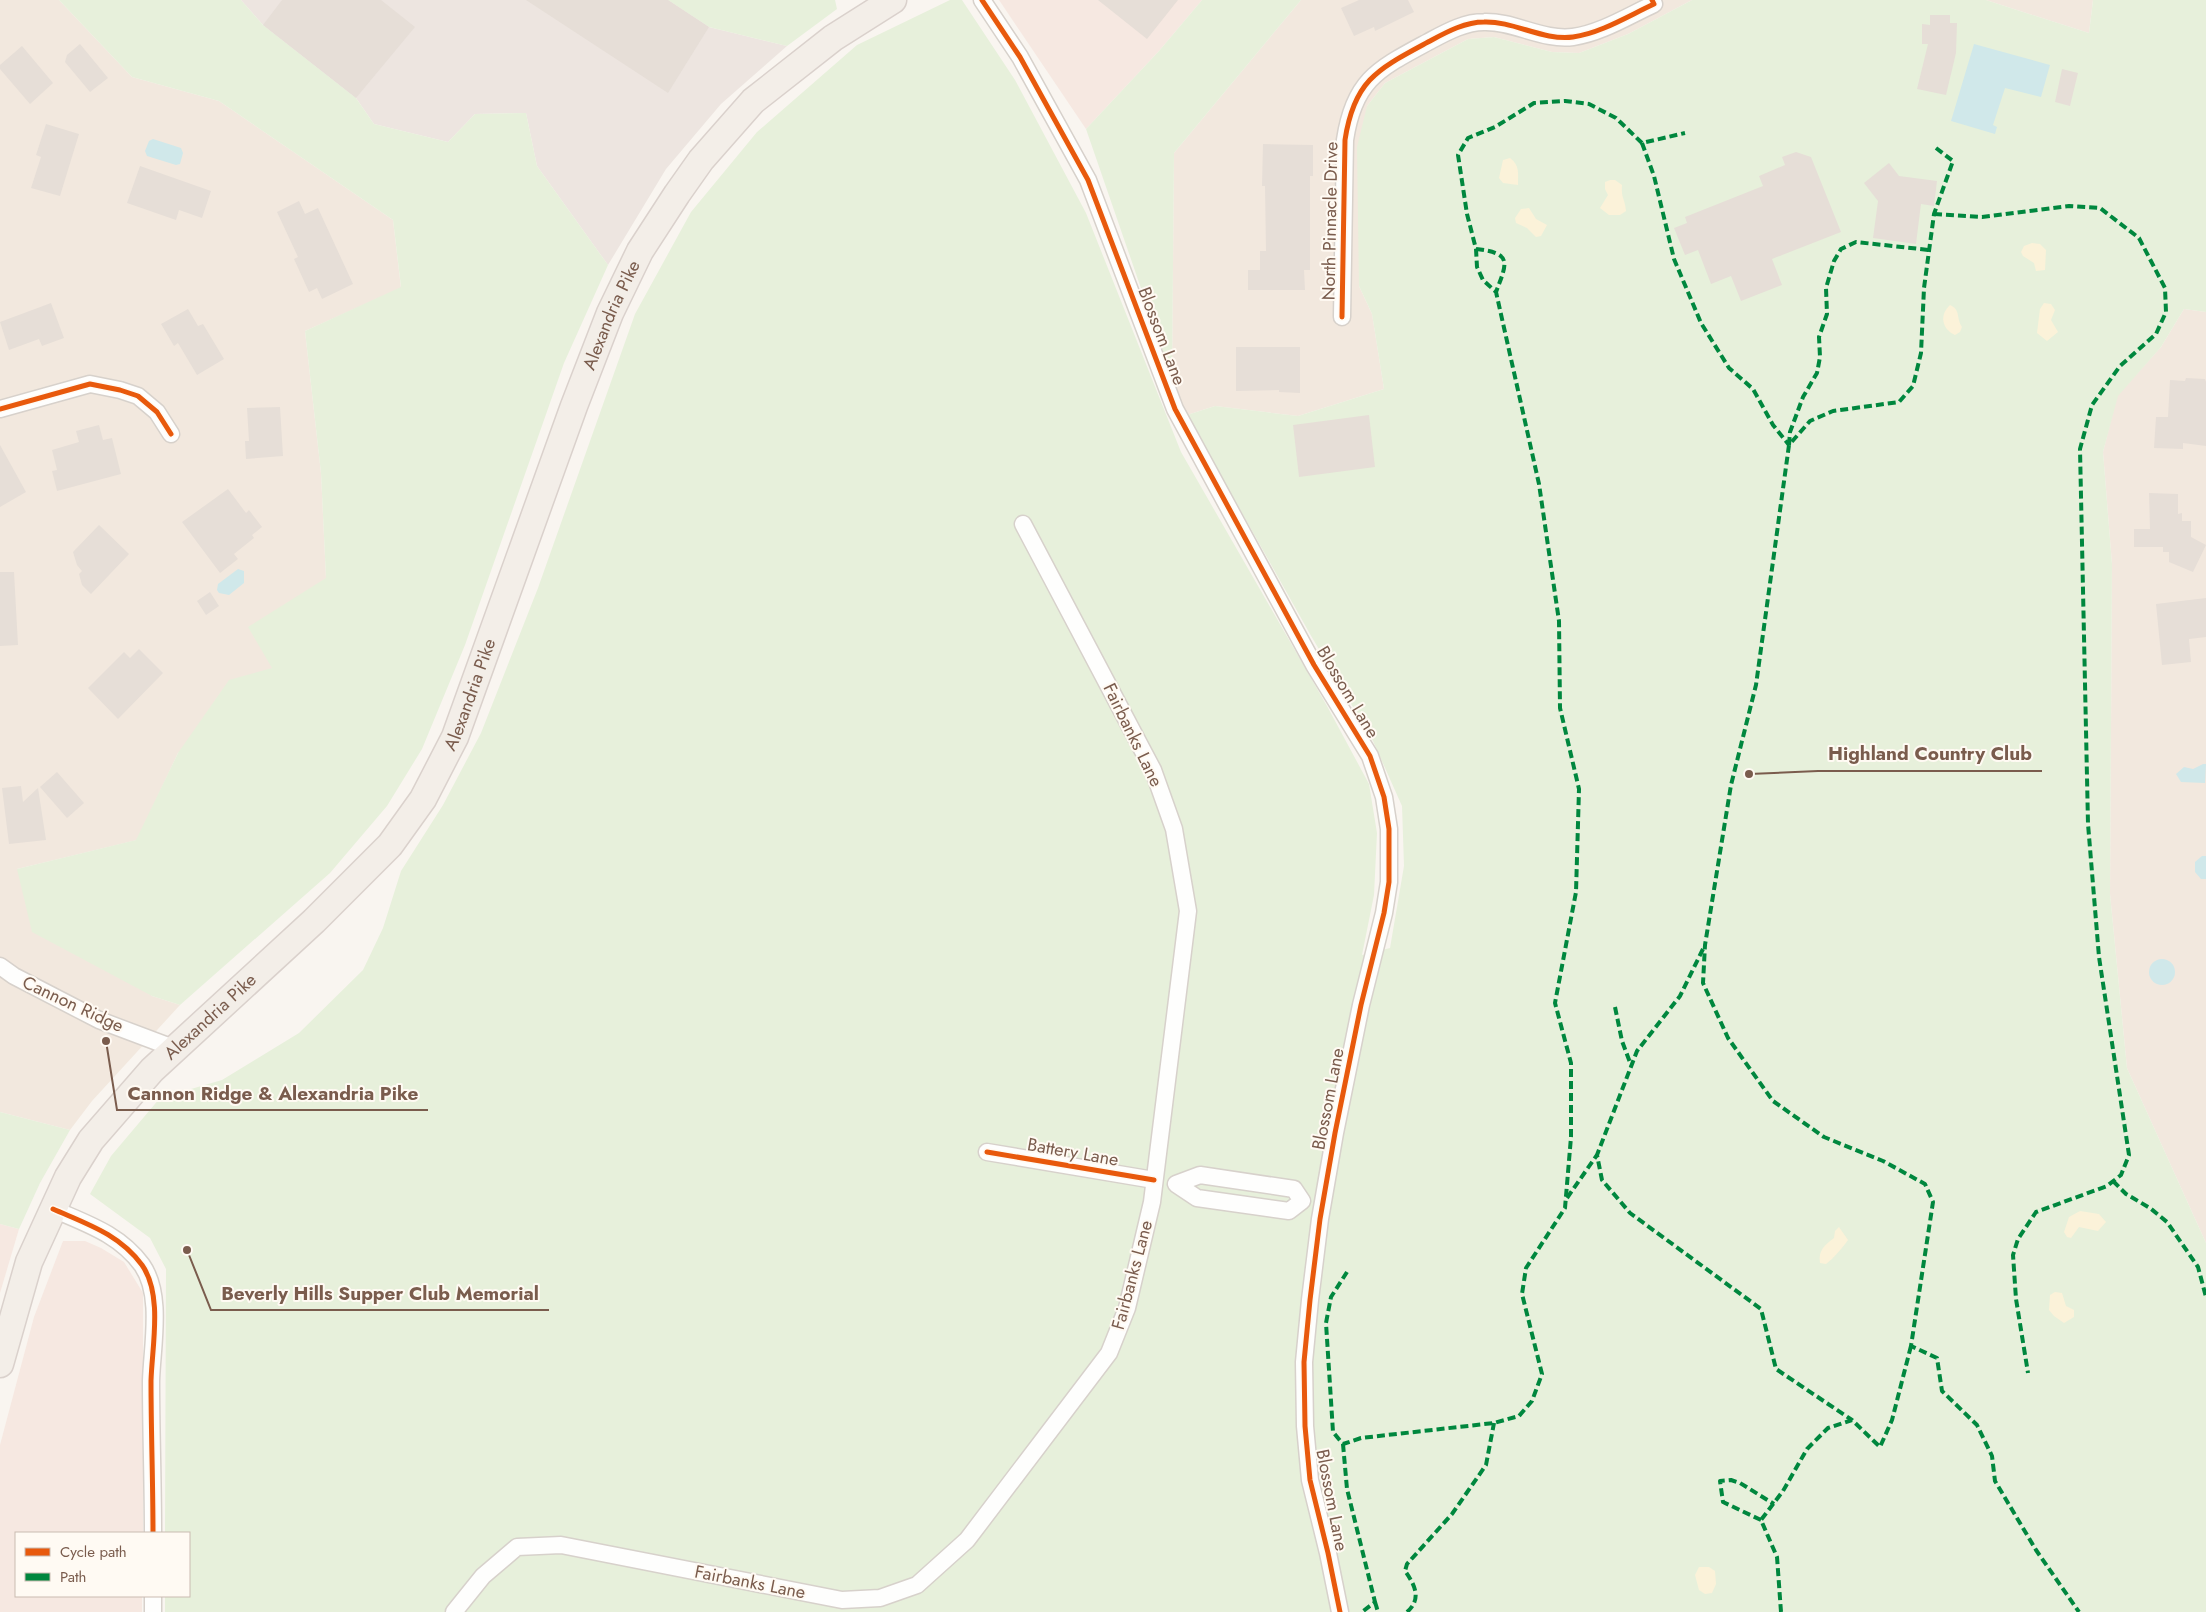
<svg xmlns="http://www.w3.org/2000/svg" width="2206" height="1612" font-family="Jost,sans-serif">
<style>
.residential{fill:#f2e8de}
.commercial{fill:#f6e8e1}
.industrial{fill:#ede5e0}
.green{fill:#e7f0db}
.sand{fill:#fbf2d9}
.water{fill:#d0e8ea}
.building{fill:#e6ded7}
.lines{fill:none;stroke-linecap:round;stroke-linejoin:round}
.minor-casing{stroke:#d7d1cb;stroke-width:19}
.primary-casing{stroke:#dad1cc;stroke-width:29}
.minor{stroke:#fefefd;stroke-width:16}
.primary{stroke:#f3eee8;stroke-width:26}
.quiet{stroke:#00873e;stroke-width:4;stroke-dasharray:8 4;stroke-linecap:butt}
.cycleway-casing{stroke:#fffaf3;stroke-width:8}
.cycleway{stroke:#e8590c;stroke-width:5}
.labels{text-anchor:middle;stroke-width:4;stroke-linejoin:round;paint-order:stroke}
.street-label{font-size:18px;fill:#7a5c4d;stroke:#fffaf3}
.leader{fill:none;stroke:#7a5c4d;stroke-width:2}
.callout-dot{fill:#7a5c4d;stroke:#fffaf3;stroke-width:2}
.callout-label{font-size:19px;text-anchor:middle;font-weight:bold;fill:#7a5c4d;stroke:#fffaf3;stroke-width:4;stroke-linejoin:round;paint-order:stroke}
</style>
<rect width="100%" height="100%" fill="#f9f5f0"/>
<g class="residential">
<path d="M0 0H59L132 77 219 101 393 220 401 288 305 331 321 473 326 578 351 619 178 753 137 840 17 869 152 996 180 1005 92 1101 70 1130 0 1112Z"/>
<path d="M1301 0H1692L1628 34 1579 53 1552 52 1494 37 1468 39 1385 83 1367 106 1359 286 1372 314 1384 389 1298 416 1215 406 1187 415 1172 379 1174 153Z"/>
<path d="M1986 0H2093L2089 33Z"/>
<path d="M2184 309 2206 312V1243L2127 1068 2110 894 2112 564 2103 452 2117 396 2161 347Z"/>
</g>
<g class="commercial">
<path d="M999 0H1202L1159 51 1086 129Z"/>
<path d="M0 1224 19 1229 0 1293Z"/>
<path d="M63 1241H85L101 1248 124 1262 143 1293V1533H16V1596H142V1612H0V1445L34 1317Z"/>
</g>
<path class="industrial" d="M241 0H668L709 27 787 46 721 104 666 169 608 265 537 166 526 113 475 114 448 142 374 124 356 98 263 25Z"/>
<g class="green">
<path d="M59 0H241L263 25 356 98 374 124 448 142 475 114 526 113 537 166 608 265 564 363 465 645 422 749 387 806 330 873 180 1005 152 996 32 932 17 869 136 840 178 753 229 680 272 668 248 627 326 578 321 473 305 331 401 287 393 220 219 101 132 77Z"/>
<path d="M668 0H835L837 9 787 46 709 27Z"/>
<path d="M950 0H962L1015 80 1086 213 1181 452 1327 706 1369 784 1377 833 1374 895 1362 955 1390 948 1404 866 1402 806 1373 741 1310 634 1187 415 1215 406 1298 416 1384 389 1372 314 1359 286 1357 147 1367 106 1385 83 1468 39 1494 37 1552 52 1579 53 1628 34 1692 0H1986L2089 33 2093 0H2206V312L2184 309 2161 347 2118 396 2103 452 2112 564 2110 894 2127 1068 2206 1243V1612H165V1596H189V1533H165L166 1269 150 1238 90 1194 111 1156 160 1098 222 1080 299 1033 363 970 383 928 401 871 443 805 481 733 538 588 635 314 691 212 757 132 857 45Z"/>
<path d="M1202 0H1301L1174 153 1172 378 1086 129 1159 51Z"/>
<path d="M0 1112 70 1130 40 1183 19 1229 0 1224Z"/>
</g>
<g class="sand">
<path d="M1510 158C1520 165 1518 174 1518 185L1503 183 1499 178 1503 160Z"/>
<path d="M1610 180H1615L1622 185C1621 199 1625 198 1626 211L1620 215H1609L1600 208 1608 195 1605 189V182Z"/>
<path d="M1529 208 1536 219 1547 225 1541 236 1536 237 1527 228 1516 223 1515 218 1521 209Z"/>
<path d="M2032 243 2040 244 2046 250 2045 270 2036 271 2034 263 2023 256 2021 252 2024 246Z"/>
<path d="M2044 303 2051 304 2055 310 2051 320 2058 332 2047 341 2037 333 2040 309Z"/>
<path d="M1950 305C1961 310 1956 318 1962 327L1960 332 1955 335C1942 329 1939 315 1950 305Z"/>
<path d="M2080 1211 2099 1214 2106 1222 2098 1231 2079 1227 2071 1238 2067 1237 2064 1232 2069 1217Z"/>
<path d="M1839 1227 1848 1240C1844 1246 1832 1260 1826 1264L1820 1263C1818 1250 1825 1245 1834 1238L1835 1231Z"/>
<path d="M2055 1292 2062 1293 2066 1306 2074 1310V1317L2064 1323 2054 1316 2049 1310 2050 1295Z"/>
<path d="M1699 1567H1709L1715 1571 1716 1584 1712 1593 1705 1594 1699 1590 1695 1575Z"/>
</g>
<g class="water">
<path d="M1974 44 2050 65 2041 97 2005 88 1993 125 1997 127 1995 134 1951 121Z"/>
<path d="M153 139 181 148 183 153 180 164 176 165 147 156 145 151 149 141Z"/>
<path d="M238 569 244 571V583L229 595 219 593 217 590 218 584Z"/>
<path d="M2203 764H2206L2205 783 2181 782 2176 774 2184 767 2193 769Z"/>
<path d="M2202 856H2206V879H2201L2195 872V862Z"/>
<circle cx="2162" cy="972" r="13"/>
</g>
<g class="building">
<path d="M282 0H381L415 27 356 98 263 25Z"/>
<path d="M526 0H668L709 27 668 93Z"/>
<path d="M1098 0H1178L1147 39Z"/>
<path d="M1359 0H1408L1414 12 1375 31 1374 27 1354 36 1341 8Z"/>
<path d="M1930 15H1950V23H1957L1956 53 1946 95 1917 89 1928 44H1922V24L1930 25Z"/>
<path d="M80 44 108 78 90 92 65 62 67 55Z"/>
<path d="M22 46 53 83 30 104 0 69V65Z"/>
<path d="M2062 69 2078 73 2070 106 2055 102Z"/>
<path d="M46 124 79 134 60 196 31 188 41 157 36 155Z"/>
<path d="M1263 144 1313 145V176H1310V270H1304L1305 290H1248V270H1260V251H1266L1265 186H1262Z"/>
<path d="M1796 152 1811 157 1841 232 1772 259 1782 285 1741 301 1731 276 1711 284 1698 250 1685 255 1674 228 1687 223 1685 217 1763 186 1759 176 1785 165 1782 157Z"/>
<path d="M1889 163 1899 176 1937 181 1934 206 1921 204 1916 244 1873 238 1878 201 1864 183Z"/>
<path d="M140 166 211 191 202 218 179 210 176 220 127 203Z"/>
<path d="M299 201 305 214 318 208 353 284 322 299 317 288 309 292 294 259 298 257 277 212Z"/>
<path d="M51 303 64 338 42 346 39 339 9 350 0 322Z"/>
<path d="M188 309 198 326 203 324 224 359 197 375 178 343 174 346 161 324Z"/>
<path d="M1236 347H1300V393L1279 392V390L1236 391Z"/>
<path d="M2186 378 2205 379 2206 382V446L2183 443V449L2154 448 2156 417H2168L2170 380 2185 381Z"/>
<path d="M280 407 283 456 246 459 245 441H249L247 408Z"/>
<path d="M1369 415 1375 467 1299 477 1293 425Z"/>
<path d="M99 425 103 440 112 438 121 474 57 491 52 471 57 470 52 450 79 442 76 431Z"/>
<path d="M0 445 26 492 0 507Z"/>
<path d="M228 489 246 513 249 510 262 527 252 535 254 538 234 554 238 559 220 573 182 522Z"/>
<path d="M2149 493 2178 494V514L2182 513V521H2191V537L2206 545 2193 572 2169 562V552H2163V547H2134V529H2150Z"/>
<path d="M99 525 129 554 91 594 82 585 79 574 82 571 77 565 73 552Z"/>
<path d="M0 572H14L18 645 0 646Z"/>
<path d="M210 592 219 606 206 615 197 601Z"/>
<path d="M2206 598V637L2189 639 2191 662 2162 665 2156 604Z"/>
<path d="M139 649 163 673 118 719 88 688 124 652 130 658Z"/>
<path d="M57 772 84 803 67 818 40 787Z"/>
<path d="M21 786 23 802 38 788 46 840 9 844 2 788Z"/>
</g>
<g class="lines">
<g class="minor-casing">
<g id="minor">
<path d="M982 0 1020 57 1088 180 1175 409 1314 665 1370 756 1384 797 1389 829V882L1384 913 1361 1005 1335 1133 1320 1219 1310 1300 1304 1362 1305 1426 1310 1480 1328 1553 1340 1612"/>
<path d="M1342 317 1345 140C1354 80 1378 69 1428 42 1445 33 1464 22 1484 22 1514 21 1543 41 1573 37 1601 33 1628 16 1654 4L1652 0"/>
<path d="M0 409 90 384 120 390 138 396 157 412 171 434"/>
<path d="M0 966 14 976 99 1020 176 1049"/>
<path d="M987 1152 1154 1180"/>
<path d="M1200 1175 1294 1189 1302 1201 1289 1211 1197 1198 1176 1184Z"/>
<path d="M53 1209C87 1224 119 1234 142 1265 163 1295 152 1346 151 1381 151 1432 153 1482 153 1533"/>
<path d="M153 1612V1596"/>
<path d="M454 1612 483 1576 517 1547 561 1545 842 1600 880 1598 917 1585 967 1540 1109 1353 1127 1308 1152 1202 1188 911 1174 829 1153 770 1023 524"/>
</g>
</g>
<g class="primary-casing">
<g id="primary">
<path id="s1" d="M0 1364 29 1262 68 1177 91 1140 152 1070 314 921 390 845 423 799 455 737 574 406 610 313 640 251 677 194 701 160 753 101 833 38 893 0"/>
</g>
</g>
<use href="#minor" class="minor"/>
<use href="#primary" class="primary"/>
<g class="quiet">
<path d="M1642 143 1654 176 1674 259 1701 323 1729 368 1753 389 1773 425 1789 445"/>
<path d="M1936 148 1953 161 1934 214 1924 288 1921 353 1913 386 1899 402 1833 411 1810 421 1789 445 1756 685 1731 785 1705 945 1703 983 1728 1038 1773 1101 1824 1137 1883 1161 1925 1184 1933 1202 1911 1346 1937 1358 1942 1391 1977 1425 1992 1456 1995 1481 2036 1550 2079 1612"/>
<path d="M1934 214 1982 217 2069 206 2100 208 2139 238 2165 288 2166 312 2156 334 2120 366 2092 405 2080 449 2088 824 2099 957 2129 1155 2121 1175 2107 1186 2036 1212 2018 1239 2013 1255 2016 1299 2028 1373"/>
<path d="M1476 249C1513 253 1507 263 1496 292"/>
<path d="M1789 445 1790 432 1803 397 1817 373 1820 357 1819 337 1827 314 1826 288 1834 261 1841 249 1856 242 1929 250"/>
<path d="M1703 949 1680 996 1637 1051 1597 1155 1602 1180 1630 1213 1761 1309 1776 1369 1852 1420"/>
<path d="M1615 1007 1622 1041 1631 1065"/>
<path d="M2113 1181 2126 1194 2150 1208 2167 1222 2198 1267 2206 1297"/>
<path d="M1567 1198 1597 1155"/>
<path d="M1347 1272 1331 1297 1326 1323 1333 1432 1343 1444 1361 1438 1494 1423 1519 1416 1532 1401 1542 1374 1522 1294 1526 1268 1565 1208 1571 1137V1063L1555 1003 1576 892 1579 789 1560 708 1559 621 1539 484 1496 292 1483 280 1477 267 1476 249 1467 214 1458 155 1468 138 1495 127 1534 103 1565 101 1589 104 1616 118 1642 143 1685 133"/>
<path d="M1343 1444 1347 1489 1375 1602 1362 1612"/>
<path d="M1761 1520 1723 1502 1720 1481 1731 1480 1740 1483 1774 1504"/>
<path d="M1375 1602 1378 1612"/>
<path d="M1407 1612C1422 1599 1415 1585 1405 1571L1407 1564 1452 1514 1486 1465 1494 1423"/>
<path d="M1781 1612 1777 1557 1761 1520 1783 1491 1807 1449 1828 1428 1852 1420 1880 1447 1892 1420 1911 1346"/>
</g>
<g class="cycleway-casing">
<g id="cycleway">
<path d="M982 0 1020 57 1088 180 1175 409 1314 665 1370 756 1384 797 1389 829V882L1384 913 1361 1005 1335 1133 1320 1219 1310 1300 1304 1362 1305 1426 1310 1480 1328 1553 1340 1612"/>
<path d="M1342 317 1345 140C1354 80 1378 69 1428 42 1445 33 1464 22 1484 22 1514 21 1543 41 1573 37 1601 33 1628 16 1654 4L1652 0"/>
<path d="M0 409 90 384 120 390 138 396 157 412 171 434"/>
<path d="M987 1152 1154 1180"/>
<path d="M53 1209C87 1224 119 1234 142 1265 163 1295 152 1346 151 1381 151 1432 153 1482 153 1533"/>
</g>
</g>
<use href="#cycleway" class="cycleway"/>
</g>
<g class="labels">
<g class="street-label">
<text transform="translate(1330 221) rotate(-89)" y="6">North Pinnacle Drive</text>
<text dy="6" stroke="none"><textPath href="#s1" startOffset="1240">Alexandria Pike</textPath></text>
<text transform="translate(1162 336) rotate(69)" y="6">Blossom Lane</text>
<text transform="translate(1348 692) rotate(59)" y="6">Blossom Lane</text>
<text dy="6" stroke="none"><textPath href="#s1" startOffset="835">Alexandria Pike</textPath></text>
<text transform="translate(1133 735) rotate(64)" y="6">Fairbanks Lane</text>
<text transform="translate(73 1004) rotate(25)" y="6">Cannon Ridge</text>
<text dy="6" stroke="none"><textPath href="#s1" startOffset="415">Alexandria Pike</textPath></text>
<text transform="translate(1328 1099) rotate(-79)" y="6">Blossom Lane</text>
<text transform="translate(1073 1152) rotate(10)" y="6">Battery Lane</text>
<text transform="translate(1132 1275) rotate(-75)" y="6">Fairbanks Lane</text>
<text transform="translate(1332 1500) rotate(79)" y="6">Blossom Lane</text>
<text transform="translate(750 1582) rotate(11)" y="6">Fairbanks Lane</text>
</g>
</g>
<path class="leader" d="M1749 774L1818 771H2042M106 1041L117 1110H428M187 1250L211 1310H549"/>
<g class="callout-dot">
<circle cx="1749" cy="774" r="5"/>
<circle cx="106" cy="1041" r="5"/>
<circle cx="187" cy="1250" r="5"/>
</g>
<g class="callout-label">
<text x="1930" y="760">Highland Country Club</text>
<text x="273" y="1100">Cannon Ridge &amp; Alexandria Pike</text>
<text x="380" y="1300">Beverly Hills Supper Club Memorial</text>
</g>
<rect x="15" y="1532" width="175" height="65" fill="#fffaf3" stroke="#cabbb1"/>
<rect x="25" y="1548" width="25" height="8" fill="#e8590c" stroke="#cabbb1"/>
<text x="60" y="1557" font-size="15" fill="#7a5c4d">Cycle path</text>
<rect x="25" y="1573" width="25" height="8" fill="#00873e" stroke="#cabbb1"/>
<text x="60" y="1582" font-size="15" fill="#7a5c4d">Path</text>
</svg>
